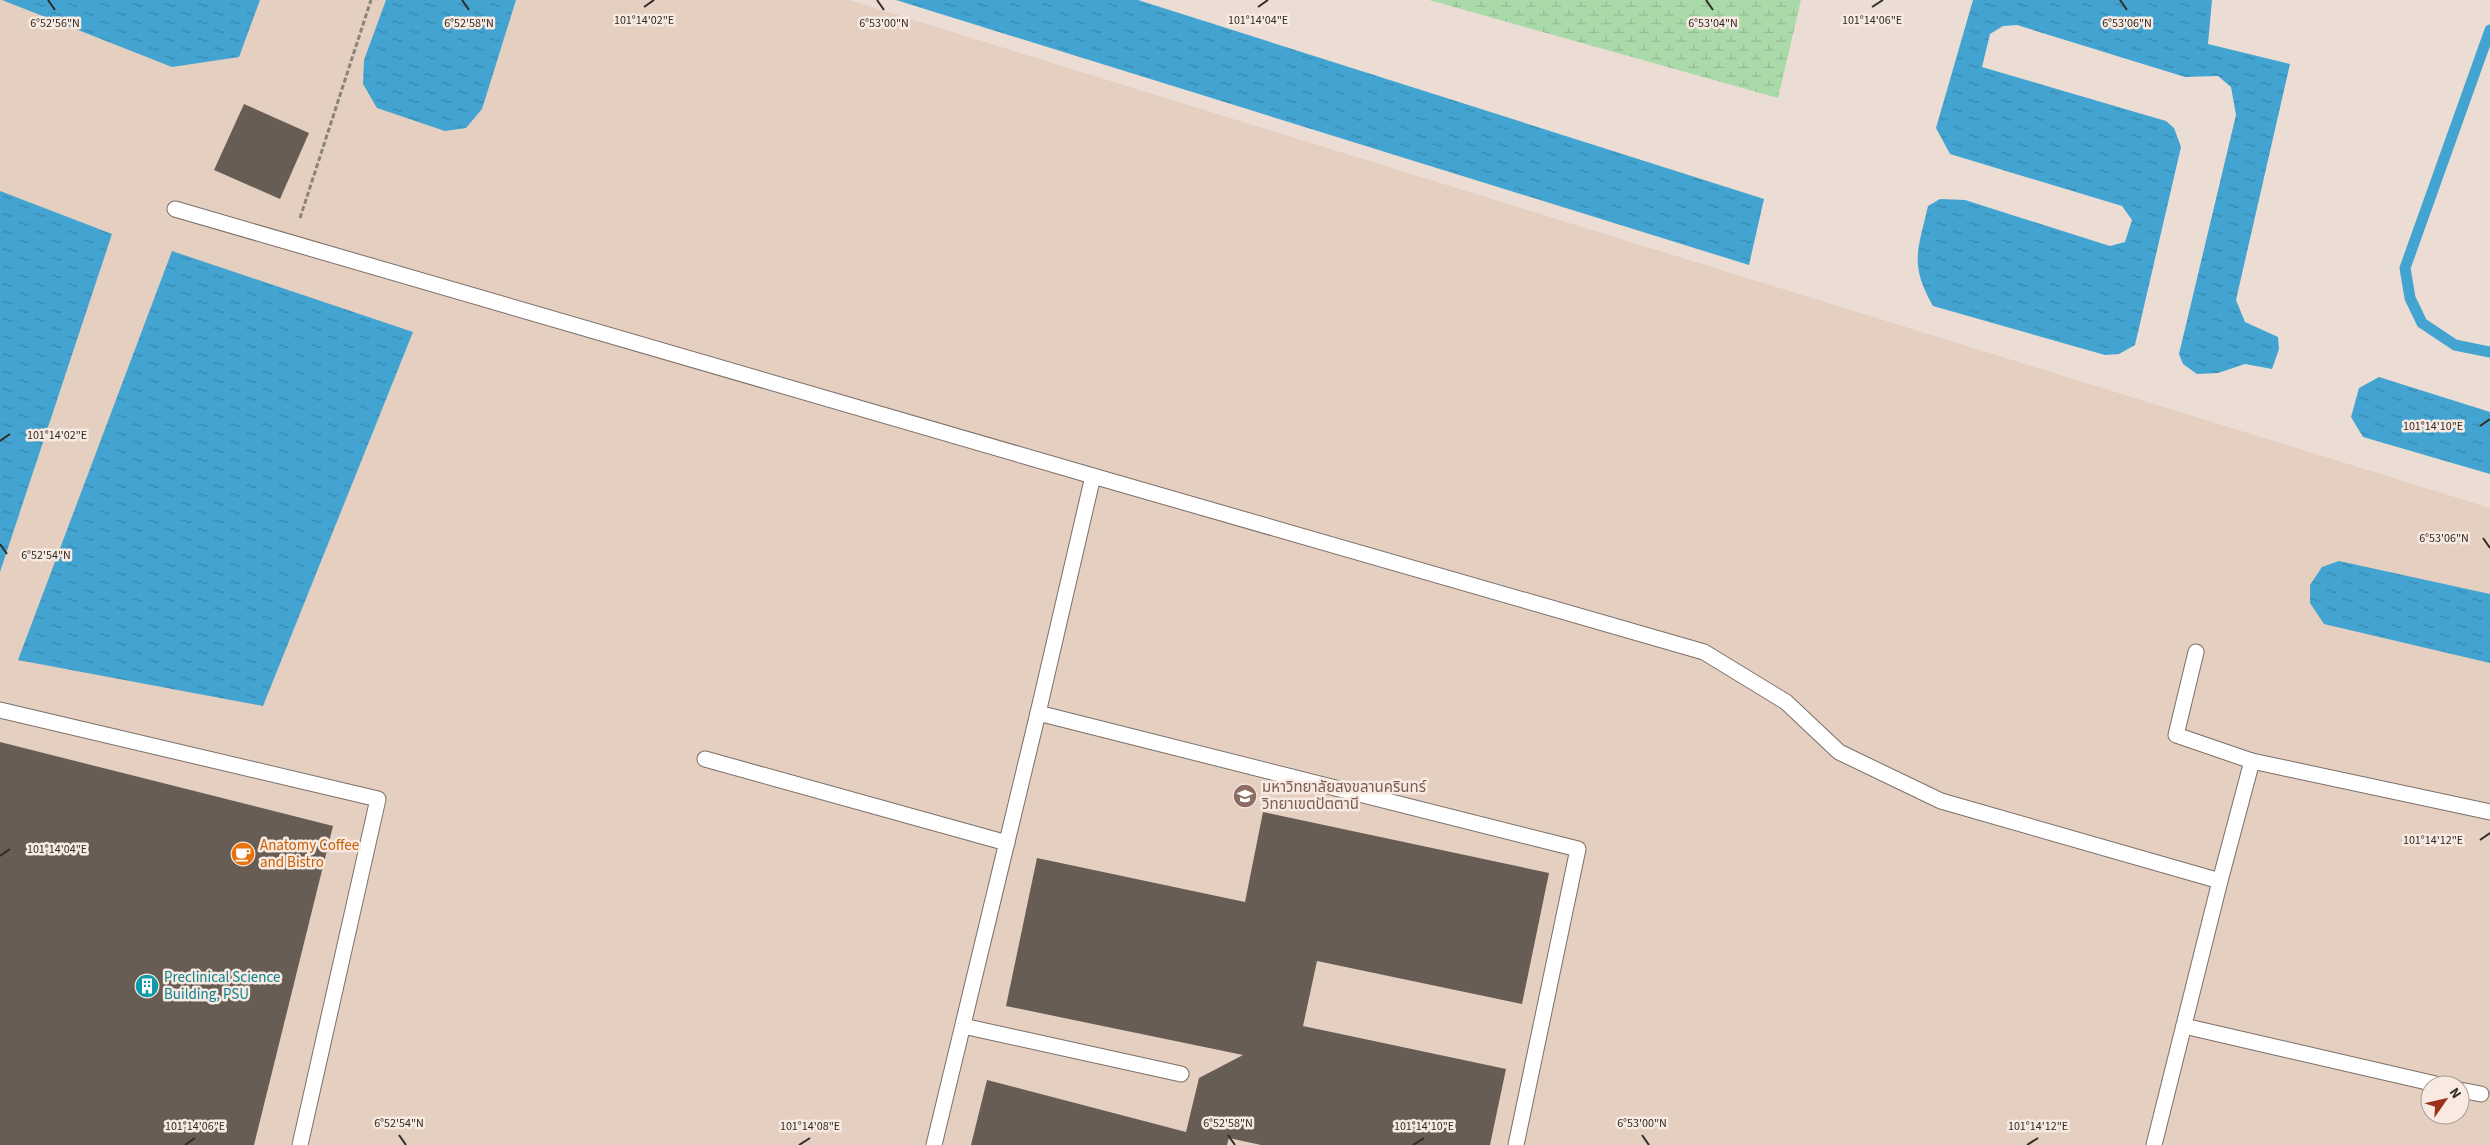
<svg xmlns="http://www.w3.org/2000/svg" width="2490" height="1145" font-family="'Source Sans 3','Noto Sans Thai',sans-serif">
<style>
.built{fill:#e4cfc1;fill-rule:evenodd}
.wetland{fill:url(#wetland-marsh)}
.water{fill:url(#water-ripples)}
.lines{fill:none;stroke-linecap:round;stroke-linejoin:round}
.stream{stroke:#43a4d2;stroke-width:11}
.building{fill:#685d54}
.service-casing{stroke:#7b6f67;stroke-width:17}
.path{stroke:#8c827c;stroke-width:3;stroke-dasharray:5 2.5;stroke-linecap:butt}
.service{stroke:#fff;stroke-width:15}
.ticks{fill:none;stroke:#302b28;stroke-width:2}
.labels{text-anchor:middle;stroke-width:5;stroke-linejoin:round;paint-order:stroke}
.education-label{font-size:15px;fill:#785e54;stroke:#f8eae1;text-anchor:start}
.food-label{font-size:15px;fill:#c56008;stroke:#f8eae1;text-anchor:start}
.culture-label{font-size:15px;fill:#0d838f;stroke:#f8eae1;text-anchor:start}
.ticks-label{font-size:12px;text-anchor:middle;fill:#302b28;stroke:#f8eae1;stroke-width:5;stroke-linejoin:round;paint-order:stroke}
</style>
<defs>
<pattern id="wetland-marsh" width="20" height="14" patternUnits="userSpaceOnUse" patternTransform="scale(1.25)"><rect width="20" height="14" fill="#aadaaa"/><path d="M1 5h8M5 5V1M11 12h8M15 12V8" fill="none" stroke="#93bb92"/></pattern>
<pattern id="water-ripples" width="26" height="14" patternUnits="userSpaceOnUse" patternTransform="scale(1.25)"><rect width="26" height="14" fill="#43a4d2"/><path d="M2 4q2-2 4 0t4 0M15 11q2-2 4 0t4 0" fill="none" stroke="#3886aa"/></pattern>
</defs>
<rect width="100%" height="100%" fill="#ebddd4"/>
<path class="built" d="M0 0H849L2490 508V1145H0ZM2430 1085H2460V1115H2430Z"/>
<path class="wetland" d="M1429 0H1801L1778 98Z"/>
<g class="water">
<path d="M2 0H260L239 57 172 67Z"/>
<path d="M386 0H516L482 109 466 128 445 131 377 108 363 84 364 60Z"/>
<path d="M896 0H1138L1764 199 1749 265Z"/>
<path d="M1973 0H2212L2208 44 2290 64 2236 300 2245 322 2278 337 2279 349 2272 369 2245 364 2218 373 2197 374 2183 364 2179 354 2236 115 2231 87 2218 76 2185 77 2017 25 2003 26 1990 34 1982 67 2166 121 2174 128 2181 147 2135 345 2119 354 2105 355 1933 306C1909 264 1918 250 1928 206L1940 199 1965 200 2110 246 2125 242 2132 220 2122 206 1950 154 1936 128Z"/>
<path d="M0 191 112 234 0 572Z"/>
<path d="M172 251 413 332 263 706 18 660Z"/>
<path d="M2379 377 2490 412V474L2363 437 2351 417 2359 388Z"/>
<path d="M2339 561 2490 594V663L2324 624 2310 603V585L2322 567Z"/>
</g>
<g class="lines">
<path class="stream" d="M2490 30 2405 268 2410 298 2422 323 2455 345 2490 352"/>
</g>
<g class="building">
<path d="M244 104 309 133 280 199 214 170Z"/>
<path d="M0 742 333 826 254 1145H0Z"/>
<path d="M1263 812 1549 873 1522 1004 1317 961 1303 1026 1506 1069 1490 1145H1261L1229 1138 1227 1145H971L987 1080 1186 1132 1199 1078 1243 1055 1006 1006 1037 858 1245 902Z"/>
</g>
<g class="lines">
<g class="service-casing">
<g id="service">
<path d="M175 209 1093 476"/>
<path d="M2196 652 2176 735 2252 761"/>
<path d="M0 710 378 799 300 1145"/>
<path d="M1038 713 1093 476 1704 652 1786 702 1839 752 1941 801 2220 881"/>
<path d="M705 759 1007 843"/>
<path d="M963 1026 1181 1074"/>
<path d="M2184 1026 2440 1085"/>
<path d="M2460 1090 2481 1094"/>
<path d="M934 1145 1038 713 1578 849 1516 1145"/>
<path d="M2154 1145 2220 881 2252 761 2490 812"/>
</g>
</g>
<path class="path" d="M300 218 371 0"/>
<use href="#service" class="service"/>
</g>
<path class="ticks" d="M48 0 55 10M462 0 469 10M877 0 884 10M1706 0 1713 10M2120 0 2127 10M644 7 654 0M1258 7 1268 0M1872 7 1883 0M2480 426 2490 419M0 441 10 434M2483 538 2490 548M0 544 7 554M2480 840 2490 833M0 856 10 849M399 1135 406 1145M1228 1135 1235 1145M1642 1135 1649 1145M185 1145 195 1138M799 1145 810 1138M1413 1145 1424 1138M2027 1145 2038 1138"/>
<defs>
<g id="university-disc" transform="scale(1.25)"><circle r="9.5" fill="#8d6e63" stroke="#f8eae1"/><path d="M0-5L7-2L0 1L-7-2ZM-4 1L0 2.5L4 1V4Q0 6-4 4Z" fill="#fff"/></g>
<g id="cafe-disc" transform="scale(1.25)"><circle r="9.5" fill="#e8710a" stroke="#f8eae1"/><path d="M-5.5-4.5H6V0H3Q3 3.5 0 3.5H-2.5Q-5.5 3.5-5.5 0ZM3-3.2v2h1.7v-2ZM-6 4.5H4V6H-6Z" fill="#fff"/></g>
<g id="building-disc" transform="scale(1.25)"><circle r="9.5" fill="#0f9aa8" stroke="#f8eae1"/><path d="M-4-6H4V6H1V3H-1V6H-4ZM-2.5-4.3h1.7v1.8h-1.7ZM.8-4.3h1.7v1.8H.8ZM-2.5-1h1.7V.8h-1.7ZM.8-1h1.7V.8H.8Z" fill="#fff"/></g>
</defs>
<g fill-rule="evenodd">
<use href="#university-disc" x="1245" y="796"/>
<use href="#cafe-disc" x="243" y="854"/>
<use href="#building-disc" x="147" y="986"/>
</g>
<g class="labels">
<g class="education-label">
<text x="1262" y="792">มหาวิทยาลัยสงขลานครินทร์<tspan x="1262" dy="17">วิทยาเขตปัตตานี</tspan></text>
</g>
<g class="food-label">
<text x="260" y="850">Anatomy Coffee<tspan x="260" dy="17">and Bistro</tspan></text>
</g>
<g class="culture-label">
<text x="164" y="982">Preclinical Science<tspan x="164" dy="17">Building, PSU</tspan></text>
</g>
</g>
<g class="ticks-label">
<text x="1258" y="24">101°14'04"E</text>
<text x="1872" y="24">101°14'06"E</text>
<text x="644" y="24">101°14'02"E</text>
<text x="469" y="27">6°52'58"N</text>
<text x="884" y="27">6°53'00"N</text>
<text x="1713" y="27">6°53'04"N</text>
<text x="55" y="27">6°52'56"N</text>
<text x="2127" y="27">6°53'06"N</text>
<text x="2433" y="430">101°14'10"E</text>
<text x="57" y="439">101°14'02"E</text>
<text x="2444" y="542">6°53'06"N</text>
<text x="46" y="559">6°52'54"N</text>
<text x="2433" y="844">101°14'12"E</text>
<text x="57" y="853">101°14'04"E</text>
<text x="399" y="1127">6°52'54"N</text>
<text x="1228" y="1127">6°52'58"N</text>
<text x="1642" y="1127">6°53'00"N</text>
<text x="195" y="1130">101°14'06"E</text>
<text x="810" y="1130">101°14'08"E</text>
<text x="1424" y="1130">101°14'10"E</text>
<text x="2038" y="1130">101°14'12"E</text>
</g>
<g transform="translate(2445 1100) rotate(56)"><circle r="24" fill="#f8eae1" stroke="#a89e97"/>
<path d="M0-4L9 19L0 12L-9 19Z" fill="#9b311d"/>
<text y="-8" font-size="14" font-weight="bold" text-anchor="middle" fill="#302b28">N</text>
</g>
</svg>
